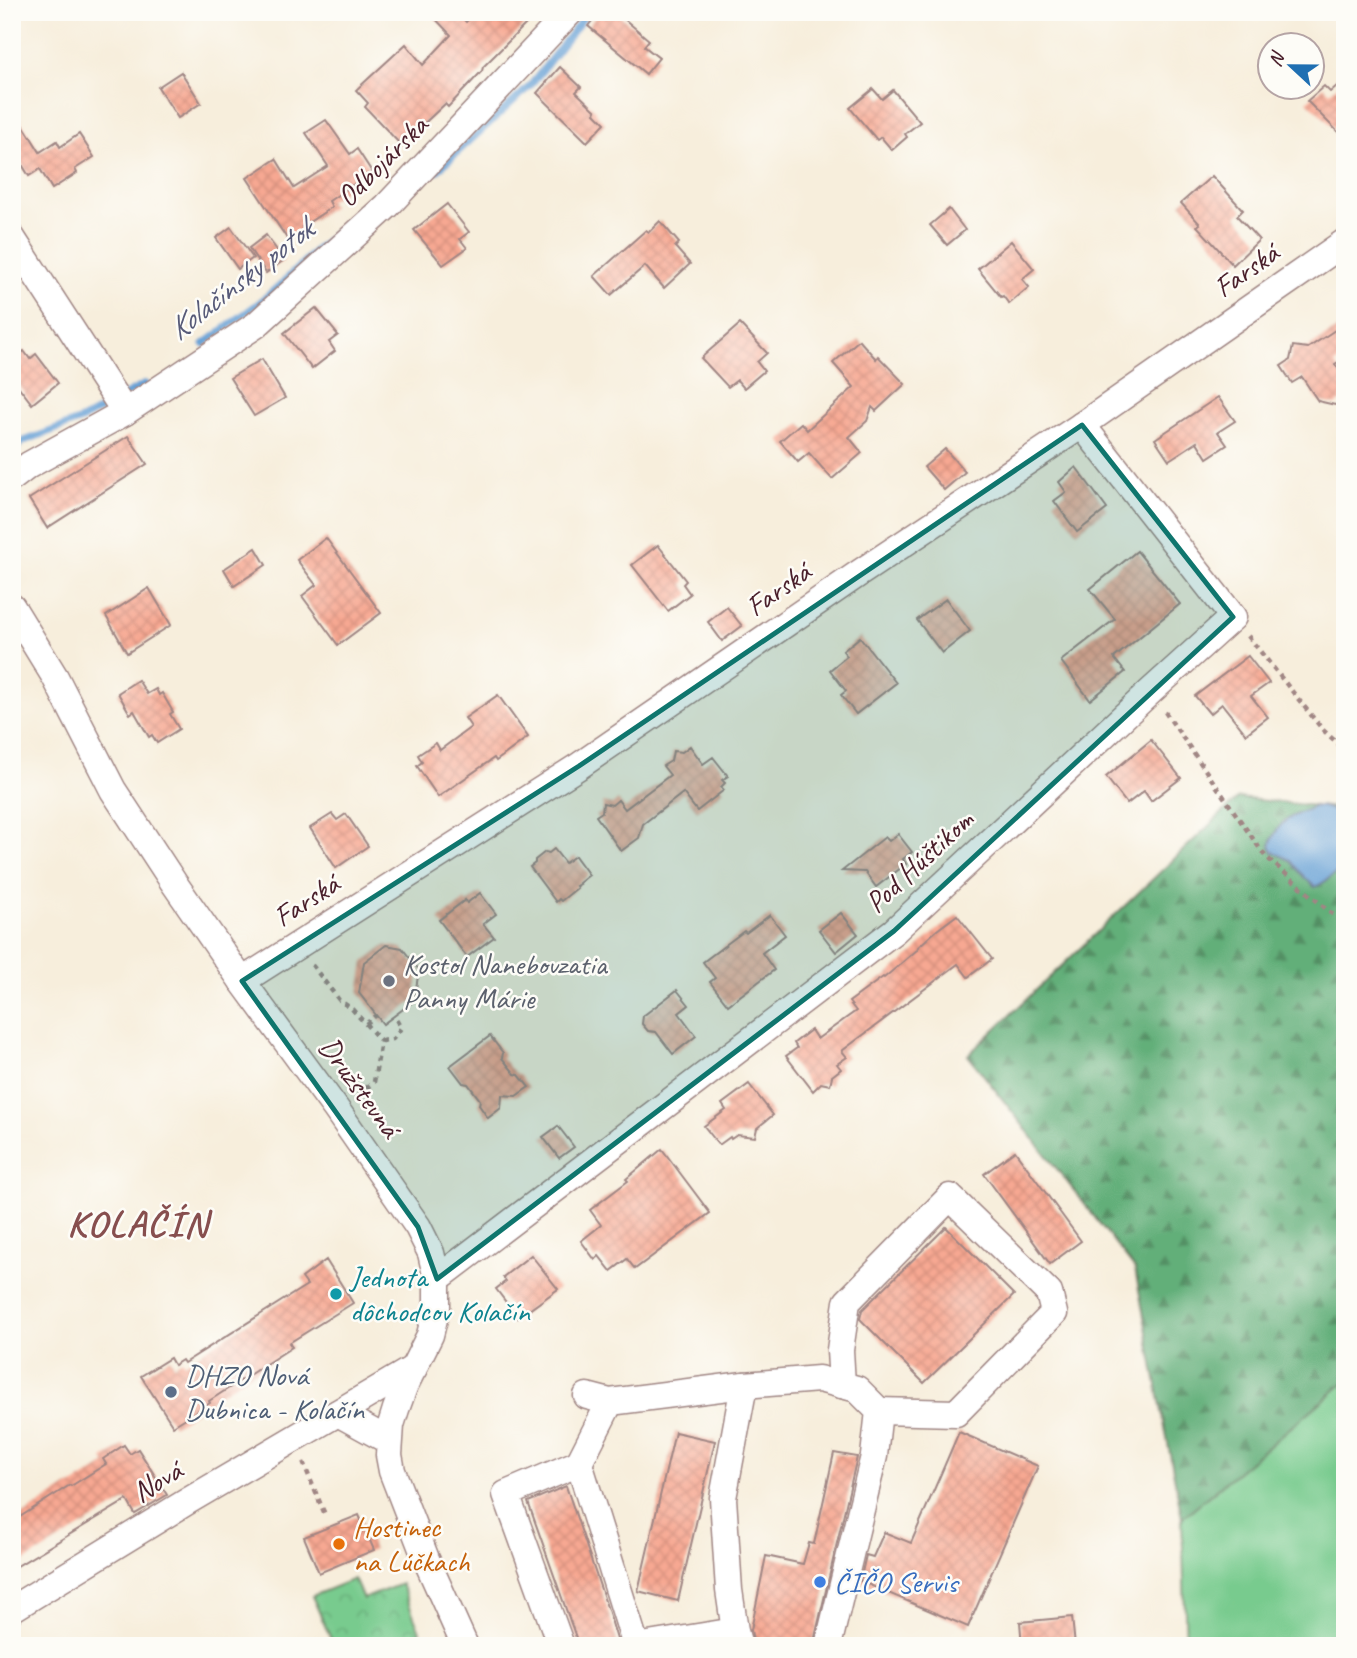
<svg xmlns="http://www.w3.org/2000/svg" width="1357" height="1658" font-family="Caveat,sans-serif">
<style>
.green{fill:#78cb8e;stroke:#61755c;stroke-width:2}
.forest{fill:url(#forest-firs);stroke:#566752;stroke-width:2}
.park{fill:url(#park-crowns);stroke:#61755c;stroke-width:2}
.water{fill:#67a1d6;stroke:#586080;stroke-width:2}
.lines{fill:none;stroke-linecap:round;stroke-linejoin:round}
.stream{stroke:#67a1d6;stroke-width:7}
.building{fill:url(#building-cross-hatch)}
.minor-casing{stroke:#a08684;stroke-width:29}
.path{stroke:#a08684;stroke-width:4.5;stroke-dasharray:5 5;stroke-linecap:butt}
.minor{stroke:#fff;stroke-width:26}
.marked{fill:#0f766e;fill-opacity:0.2;stroke:#0f766e;stroke-width:5;stroke-linejoin:round}
.worship-dot{fill:#6b7280;stroke:#fdfcf7;stroke-width:2.5}
.culture-dot{fill:#0f9aa8;stroke:#fdfcf7;stroke-width:2.5}
.service-dot{fill:#5c6f8a;stroke:#fdfcf7;stroke-width:2.5}
.food-dot{fill:#e8710a;stroke:#fdfcf7;stroke-width:2.5}
.shop-dot{fill:#3f7fe0;stroke:#fdfcf7;stroke-width:2.5}
.labels{text-anchor:middle;stroke-width:5;stroke-linejoin:round;paint-order:stroke}
.street-label{font-size:30px;fill:#4a1f2b;stroke:#fdfcf7}
.worship-label{font-size:30px;fill:#5b616d;stroke:#fdfcf7;text-anchor:start}
.culture-label{font-size:30px;fill:#0d838f;stroke:#fdfcf7;text-anchor:start}
.service-label{font-size:30px;fill:#4e5e75;stroke:#fdfcf7;text-anchor:start}
.food-label{font-size:30px;fill:#c56008;stroke:#fdfcf7;text-anchor:start}
.shop-label{font-size:30px;fill:#366cbe;stroke:#fdfcf7;text-anchor:start}
.water-label{font-size:32px;font-style:italic;fill:#575a78;stroke:#fdfcf7}
.district-label{font-size:37px;font-weight:bold;letter-spacing:2px;fill:#874f4f;stroke:#fdfcf7}
</style>
<defs>
<pattern id="forest-firs" width="22" height="20" patternUnits="userSpaceOnUse" patternTransform="scale(1.75)"><rect width="22" height="20" fill="#62af79"/><path d="M5 1l3.5 6h-7zM16 11l3.5 6h-7z" fill="#538e63"/></pattern>
<pattern id="park-crowns" width="20" height="18" patternUnits="userSpaceOnUse" patternTransform="scale(1.75)"><rect width="20" height="18" fill="#78cb8e"/><path d="M2 6a3 3 0 1 1 6 0M12 15a3 3 0 1 1 6 0" fill="none" stroke="#69ae7b"/></pattern>
<pattern id="building-cross-hatch" width="8" height="8" patternUnits="userSpaceOnUse" patternTransform="scale(1.75)"><rect width="8" height="8" fill="#f7a892"/><path d="M0 0l8 8M0 8l8-8" fill="none" stroke="#d5907e"/></pattern>
</defs>
<rect width="100%" height="100%" fill="#fdfcf7"/>
<filter id="ink" filterUnits="userSpaceOnUse"><feTurbulence type="fractalNoise" baseFrequency=".0143" numOctaves="2"/><feDisplacementMap in="SourceGraphic" scale="14" xChannelSelector="R" yChannelSelector="G"/><feConvolveMatrix kernelMatrix="1 2 1 2 8 2 1 2 1" color-interpolation-filters="sRGB"/></filter>
<filter id="wash" filterUnits="userSpaceOnUse"><feTurbulence type="fractalNoise" baseFrequency=".00686" numOctaves="4" result="noise"/><feDisplacementMap in="SourceGraphic" scale="28" xChannelSelector="R" yChannelSelector="G"/><feGaussianBlur stdDeviation="1.57" result="paint"/><feColorMatrix in="noise" values="0 0 0 0 0 0 0 0 0 0 0 0 0 0 0 0 0 1.4 0 .05"/><feComposite in="paint" operator="in"/></filter>
<g filter="url(#wash)">
<rect width="100%" height="100%" fill="#f7eedc"/>
<path class="green" d="M1345 1382V1646H1186L1182 1518Z"/>
<path class="forest" d="M1238 798 1345 809V1382L1182 1518 1135 1269 968 1055Z"/>
<path class="park" d="M354 1579 363 1599 401 1584 421 1634 378 1646H334L312 1596Z"/>
<path class="water" d="M1315 806C1329 806 1336 813 1345 823V866C1335 873 1327 882 1315 887L1304 877 1290 860 1273 852 1270 846C1278 819 1291 817 1315 806Z"/>
<g class="lines">
<g class="stream">
<path d="M437 171 530 86 588 12"/>
<path d="M204 344 260 302 280 285 318 248 358 215"/>
<path d="M123 396 145 384"/>
<path d="M12 451 24 441 81 420 107 406"/>
</g>
</g>
<g id="blocks">
<g class="building">
<path d="M429 12H457L466 22 475 12H516L528 22 483 67 482 71 448 107 445 104 401 145 365 107 368 103 356 90 406 44 423 65 451 35Z"/>
<path d="M599 12H616L649 40 644 46 659 58 646 74 588 26Z"/>
<path d="M560 67 581 87 576 92 596 111 595 113 605 123 587 142 537 93Z"/>
<path d="M181 72 201 103 178 118 158 87Z"/>
<path d="M1345 79V139L1307 101 1324 86 1330 92Z"/>
<path d="M873 89 882 99 893 90 920 122 905 134 907 137 892 150 881 137 877 140 850 108Z"/>
<path d="M12 107 40 152 57 141 60 147 79 134 94 157 75 169 77 173 52 189 40 169 29 176 12 148Z"/>
<path d="M326 120 350 154 357 149 372 172 329 201 332 207 302 227 304 229 288 240 247 178 276 159 294 188 328 166 306 133Z"/>
<path d="M1212 176 1243 210 1237 216 1259 240 1233 265 1197 226 1200 224 1181 203Z"/>
<path d="M447 204 469 232 460 239 467 248 443 265 414 230Z"/>
<path d="M949 209 965 230 947 245 930 225Z"/>
<path d="M660 221 679 243 675 247 690 264 664 288 645 266 611 295 594 276 646 230 649 232Z"/>
<path d="M231 227 253 258 238 269 216 238Z"/>
<path d="M266 235 284 260 266 273 249 248Z"/>
<path d="M1011 241 1034 269 1022 279 1029 287 1009 304 1003 296 1001 297 978 269Z"/>
<path d="M316 308 338 335 329 342 335 351 312 369 284 333Z"/>
<path d="M740 324 767 353 757 362 764 371 744 388 737 380 728 387 701 358Z"/>
<path d="M1338 328 1345 338V358L1335 364 1345 378V383L1341 401 1335 405 1318 401 1302 377 1292 383 1281 366 1290 360 1293 346 1308 348Z"/>
<path d="M859 340 876 359 878 356 905 384 876 411 872 407 867 421 849 437 862 453 832 479 809 453 798 462 780 441 801 423 807 430 854 387 833 363Z"/>
<path d="M24 351 30 359 36 354 58 383 32 404 12 378V361Z"/>
<path d="M262 359 285 398 254 416 230 378Z"/>
<path d="M1218 397 1235 421 1218 432 1227 445 1207 458 1197 442 1169 460 1155 439Z"/>
<path d="M128 436 147 464 47 528 29 499Z"/>
<path d="M945 449 965 472 944 490 924 467Z"/>
<path d="M1076 467 1107 509 1077 532 1054 501 1066 492 1059 482Z"/>
<path d="M326 538 381 613 338 645 302 596 316 585 297 560Z"/>
<path d="M658 545 686 581 683 584 690 594 668 611 632 565Z"/>
<path d="M256 548 266 565 234 586 224 569Z"/>
<path d="M1137 551 1180 604 1114 658 1125 672 1090 700 1061 661 1115 619 1090 589Z"/>
<path d="M149 588 171 625 127 653 106 616Z"/>
<path d="M946 599 970 631 942 653 917 620Z"/>
<path d="M727 607 742 626 722 641 708 622Z"/>
<path d="M860 637 896 683 856 714 841 695 846 691 830 670 847 656 843 651Z"/>
<path d="M1248 656 1269 683 1251 696 1268 717 1246 734 1222 704 1210 714 1195 696Z"/>
<path d="M138 680 147 694 156 689 159 695 162 693 173 712 170 714 179 729 157 743 152 735 149 737 134 711 130 714 118 693Z"/>
<path d="M498 695 528 737 496 761 494 758 438 797 417 766 422 762 418 755 436 743 440 750 471 727 465 718Z"/>
<path d="M1151 740 1181 778 1151 801 1144 791 1127 804 1106 777Z"/>
<path d="M690 746 703 764 713 757 728 776 722 780 725 783 721 787 724 790 697 811 683 793 643 824 639 838 621 851 596 816 602 812 603 803 612 805 618 800 625 809 670 775 663 766 671 761 673 751 682 752Z"/>
<path d="M332 814 337 820 346 814 368 846 336 868 310 828Z"/>
<path d="M898 834 912 852 903 859 906 864 876 887 865 872 842 871 885 837 889 841Z"/>
<path d="M554 849 565 863 575 856 589 875 579 883 580 884 576 886 577 888 561 901 559 899 556 902 530 867 535 863V860L545 852 549 853Z"/>
<path d="M480 893 496 914 483 924 494 937 467 957 439 920 465 900 467 903Z"/>
<path d="M841 913 858 934 836 952 819 930Z"/>
<path d="M770 915 785 935 762 953 774 970 728 1005 710 982 715 978 703 962 744 931 746 933Z"/>
<path d="M957 915 992 959 968 977 958 964 842 1051 847 1057 837 1064 841 1069 832 1076 830 1085 821 1083 813 1091 786 1056 797 1048 794 1043 811 1030 817 1039 856 1011 849 1002 883 977 884 978 917 950 918 947 937 930Z"/>
<path d="M386 945 402 948 419 970 414 1001 383 1024 359 993 364 962Z"/>
<path d="M677 990 689 1005 679 1013 696 1036 673 1054 656 1032 648 1031 642 1024 643 1016Z"/>
<path d="M490 1036 503 1053 502 1058 515 1074 519 1075 529 1087 516 1096 502 1095 501 1108 488 1118 479 1105 480 1100 468 1084 463 1083 450 1066Z"/>
<path d="M749 1084 773 1115 757 1128 755 1137 737 1135 731 1139 730 1137 719 1145 704 1126 726 1110 722 1104Z"/>
<path d="M558 1126 574 1147 559 1158 543 1137Z"/>
<path d="M662 1149 710 1213 635 1269 627 1259 611 1271 599 1256 595 1260 581 1241 601 1225 590 1210 628 1181 626 1179Z"/>
<path d="M1015 1151 1081 1241 1050 1264 984 1174Z"/>
<path d="M946 1227 1014 1295 924 1383 860 1319 862 1310Z"/>
<path d="M531 1255 558 1289 518 1318 496 1289 506 1281 503 1277Z"/>
<path d="M326 1260 353 1303 289 1343 292 1347 209 1401 210 1403 173 1426 141 1376 170 1358 174 1365 182 1360 184 1363 307 1285 302 1278Z"/>
<path d="M675 1432 715 1441 678 1601 638 1591Z"/>
<path d="M959 1432 1038 1466 968 1627 860 1581 866 1555 873 1557 884 1532 911 1543Z"/>
<path d="M124 1445 130 1454 138 1449 167 1495 135 1514 127 1500 12 1569V1522L70 1485 71 1486 106 1464 103 1459Z"/>
<path d="M834 1453 857 1457 813 1646H754L751 1630 766 1556 803 1564 809 1543 814 1544Z"/>
<path d="M566 1486 609 1613 619 1646H579L528 1502Z"/>
<path d="M359 1515 374 1550 319 1573 304 1537Z"/>
<path d="M1072 1617 1075 1646H1022L1020 1622Z"/>
</g>
</g>
</g>
<g filter="url(#ink)">
<use href="#blocks" fill-opacity="0" stroke="#a08684" stroke-width="2"/>
<g class="lines">
<g class="minor-casing">
<g id="minor">
<path d="M12 238 125 412"/>
<path d="M12 478 29 465 125 412 256 325 387 206 570 12"/>
<path d="M12 607 55 677 113 790 174 883 242 981 336 1109 418 1227 431 1253 437 1279V1307L430 1335 404 1387 396 1409 391 1425 389 1455 392 1471 426 1559 465 1646"/>
<path d="M242 981 579 766 858 574 1082 425 1345 242"/>
<path d="M437 1279 894 931 1151 691 1233 617 1082 425"/>
<path d="M842 1385 840 1350 847 1302 950 1197 1049 1293 1054 1313 956 1413 879 1411"/>
<path d="M587 1396 610 1402 744 1385 819 1379 857 1389 879 1411 874 1456 828 1646"/>
<path d="M610 1402 579 1463 636 1646"/>
<path d="M338 1413 389 1441"/>
<path d="M12 1609 188 1501 414 1368"/>
<path d="M561 1646 506 1494 579 1463"/>
<path d="M642 1646 735 1631"/>
<path d="M739 1646 735 1631 729 1590 723 1498 744 1385"/>
</g>
</g>
<g class="path">
<path d="M1248 636 1323 730 1345 750"/>
<path d="M1165 712 1265 856 1345 925"/>
<path d="M312 965 339 1000 352 1009 381 1041 374 1082 357 1095"/>
<path d="M366 1024 376 1015"/>
<path d="M381 1041 393 1039 401 1028 394 1016"/>
<path d="M303 1462 326 1517"/>
</g>
<use href="#minor" class="minor"/>
</g>
</g>
<path class="marked" d="M1082 425 1233 617 894 931 437 1279 418 1227 242 981 579 766Z"/>
<circle class="worship-dot" cx="389" cy="981" r="7"/>
<circle class="culture-dot" cx="336" cy="1294" r="7"/>
<circle class="service-dot" cx="171" cy="1392" r="7"/>
<circle class="food-dot" cx="339" cy="1544" r="7"/>
<circle class="shop-dot" cx="820" cy="1582" r="7"/>
<g class="labels">
<g class="street-label">
<text transform="translate(382 161) rotate(-45)" y="10">Odbojárska</text>
<text transform="translate(1246 270) rotate(-35)" y="10">Farská</text>
<text transform="translate(778 589) rotate(-35)" y="10">Farská</text>
<text transform="translate(919 861) rotate(-43)" y="10">Pod Húštikom</text>
<text transform="translate(306 900) rotate(-33)" y="10">Farská</text>
<text transform="translate(360 1087) rotate(54)" y="10">Družstevná</text>
<text transform="translate(157 1481) rotate(-31)" y="10">Nová</text>
</g>
<g class="worship-label">
<text x="403" y="974">Kostol Nanebovzatia<tspan x="403" dy="34">Panny Márie</tspan></text>
</g>
<g class="culture-label">
<text x="350" y="1287">Jednota<tspan x="350" dy="34">dôchodcov Kolačín</tspan></text>
</g>
<g class="service-label">
<text x="185" y="1385">DHZO Nová<tspan x="185" dy="34">Dubnica - Kolačín</tspan></text>
</g>
<g class="food-label">
<text x="353" y="1537">Hostinec<tspan x="353" dy="34">na Lúčkach</tspan></text>
</g>
<g class="shop-label">
<text x="834" y="1592">ČIČO Servis</text>
</g>
<g class="water-label">
<text transform="translate(240 279) rotate(-38)" y="11">Kolačínsky potok</text>
</g>
<g class="district-label">
<text x="138" y="1236">KOLAČÍN</text>
</g>
</g>
<rect width="1357" height="1658" fill="none" stroke="#fdfcf7" stroke-width="42"/>
<g transform="translate(1291 66) rotate(292)"><circle r="33" fill="#fdfcf7" stroke="#b5a4a5" stroke-width="2"/>
<path d="M0-5L12 26L0 18L-12 26Z" fill="#1f6fb2"/>
<text y="-10" font-size="19" font-weight="bold" text-anchor="middle" fill="#4a1f2b">N</text>
</g>
</svg>
